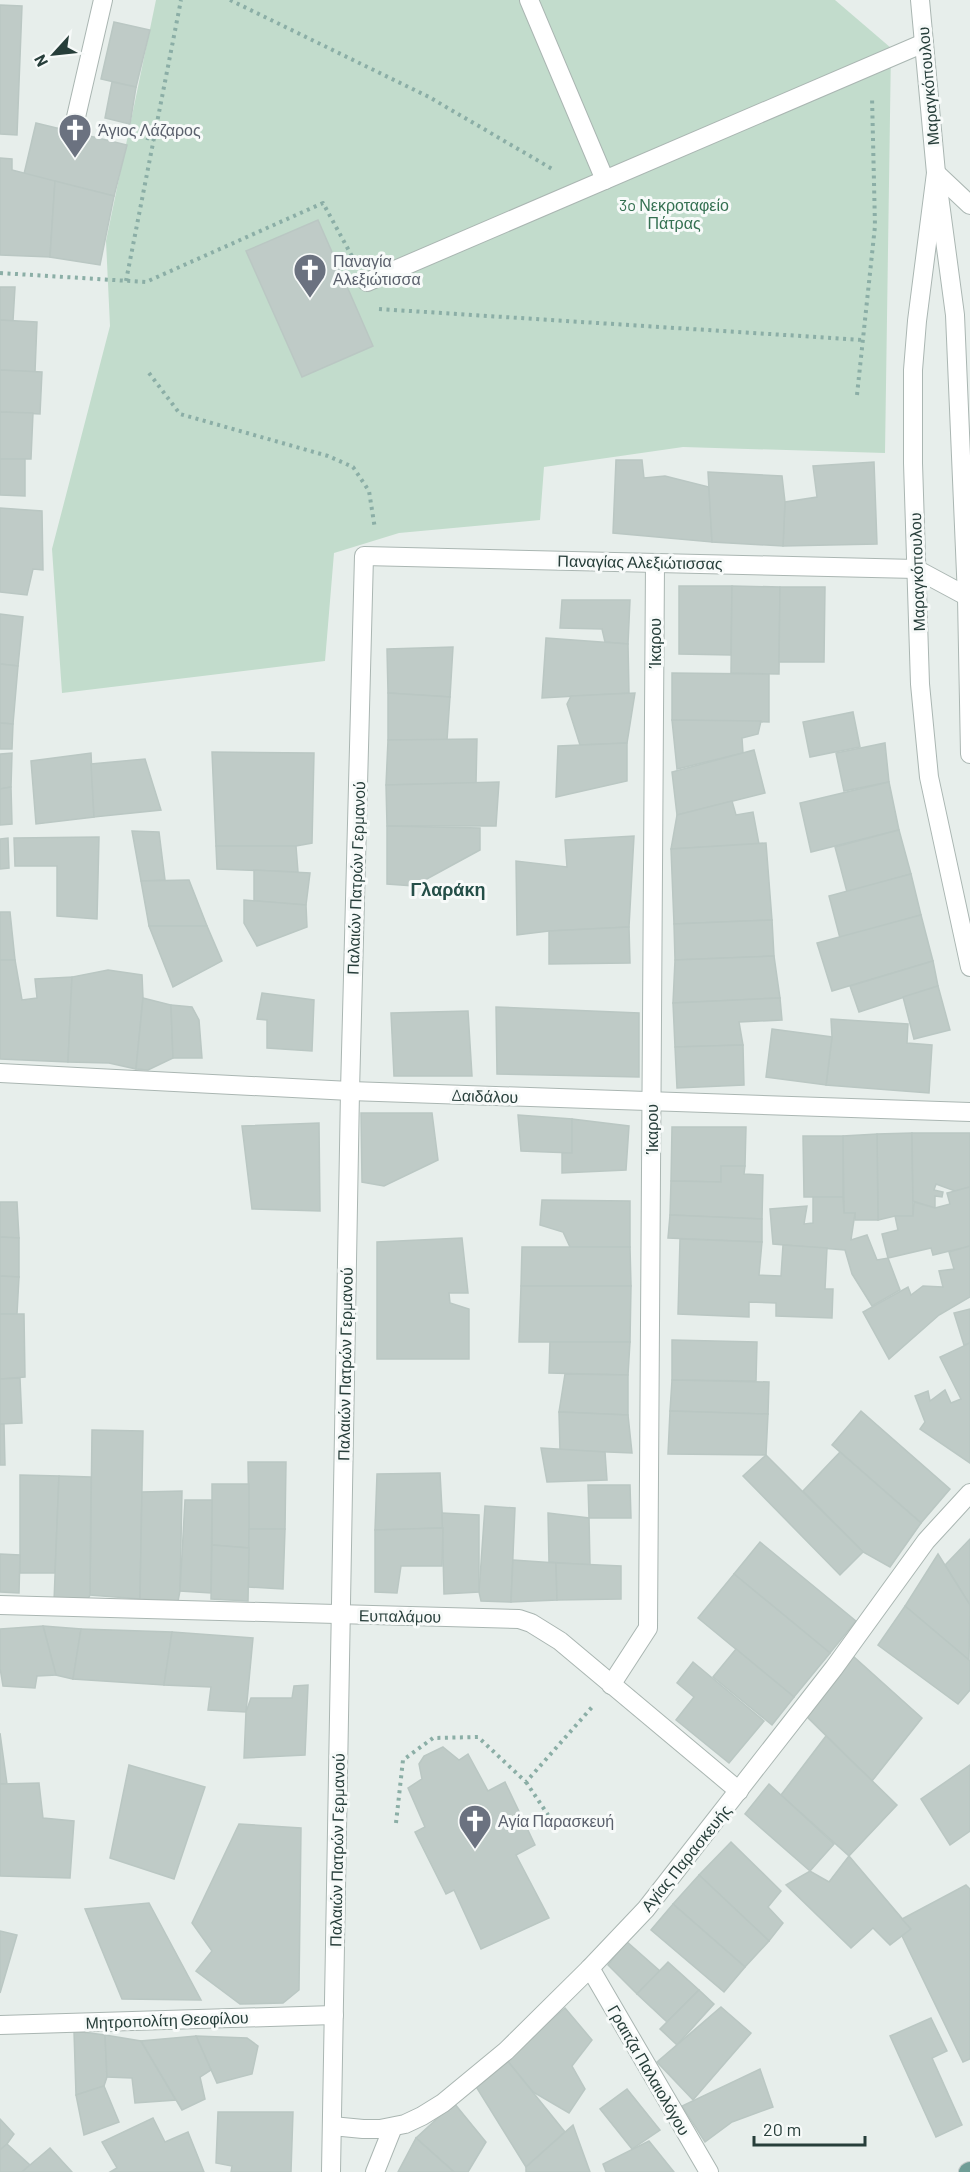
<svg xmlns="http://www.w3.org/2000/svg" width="970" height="2172" font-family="Barlow,sans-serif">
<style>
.green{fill:#c2dccc}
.building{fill:#bfcbc7;stroke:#bac7c3;stroke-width:1.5}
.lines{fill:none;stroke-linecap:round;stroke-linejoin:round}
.service-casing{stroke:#aab6b2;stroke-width:20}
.pedestrian-casing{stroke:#aab6b2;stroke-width:20}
.minor-casing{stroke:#aab6b2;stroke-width:20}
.tertiary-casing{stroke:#aab6b2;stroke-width:20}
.primary-casing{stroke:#c3c9c8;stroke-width:20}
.path{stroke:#8baea6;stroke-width:4;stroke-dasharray:3 4.5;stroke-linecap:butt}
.service{stroke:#fff;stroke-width:18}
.pedestrian{stroke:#fff;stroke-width:18}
.minor{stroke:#fff;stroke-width:18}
.tertiary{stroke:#fff;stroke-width:18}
.primary{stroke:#709e97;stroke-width:18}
.labels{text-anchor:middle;stroke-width:6;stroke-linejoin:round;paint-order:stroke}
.street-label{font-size:16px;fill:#273e3a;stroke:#f7faf9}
.worship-label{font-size:16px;fill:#5b616d;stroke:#f7faf9;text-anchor:start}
.park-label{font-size:16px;fill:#357152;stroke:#f7faf9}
.neighbourhood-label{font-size:18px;font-weight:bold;fill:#254f48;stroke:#f7faf9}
</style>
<rect width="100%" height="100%" fill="#e7eeeb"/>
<path class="green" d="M156 0H835L891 48 885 453 683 447 544 467 540 520 399 533 334 553 325 661 62 693 52 549 110 326 106 241Z"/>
<g class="building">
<path d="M0 5 22 6 17 135 0 134Z"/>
<path d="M114 22 150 30 136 87 101 79Z"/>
<path d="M112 82 136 87 130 124 105 118Z"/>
<path d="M36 123 127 145 114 196 24 174Z"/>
<path d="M0 158 12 159V170L55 181 50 257 0 255Z"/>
<path d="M55 181 114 196 100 265 50 257Z"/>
<path d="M318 220 373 346 302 377 246 251Z"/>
<path d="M0 287H15L13 321 0 320Z"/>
<path d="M0 320 37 322 35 372 0 370Z"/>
<path d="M0 370 42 372 40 414 0 412Z"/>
<path d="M0 412 33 413 31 459H0Z"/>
<path d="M0 459H25V496L0 495Z"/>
<path d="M616 460H642L644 478 665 476 709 487 712 542 613 533Z"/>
<path d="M874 462 877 544 783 546 785 502 817 497 813 466Z"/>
<path d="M708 472 782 476 785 502 783 546 712 542Z"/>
<path d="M0 508 42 511 43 570 33 569 27 595 0 592Z"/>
<path d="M679 586H732L731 655 679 654Z"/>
<path d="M732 586 780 587 779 674 731 673Z"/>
<path d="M780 587H825L824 662H779Z"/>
<path d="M562 600H630L628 644 605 642 602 629 560 628Z"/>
<path d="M0 614 23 617 18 666 0 664Z"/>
<path d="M546 638 628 644 629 693 542 698Z"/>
<path d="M453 647 450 697 388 693 387 649Z"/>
<path d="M0 664 18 666 13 724 0 723Z"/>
<path d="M672 673 769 674V722L672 720Z"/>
<path d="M388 693 450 697 447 740H388Z"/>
<path d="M635 693 627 743 580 745 567 704 571 696Z"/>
<path d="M853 712 860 747 810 757 803 722Z"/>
<path d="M672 720 761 721 758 734 742 738 743 753 677 769Z"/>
<path d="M0 723 13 724 12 749H0Z"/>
<path d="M477 739 476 783 386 785 388 740Z"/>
<path d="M627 743V781L556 797 558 746Z"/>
<path d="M885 743 889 782 844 791 836 753Z"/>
<path d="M754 750 765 793 677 815 672 772Z"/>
<path d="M212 752 314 753 312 843 296 846H216Z"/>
<path d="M12 753 11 787 0 789V754Z"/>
<path d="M91 753 94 817 36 824 31 761Z"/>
<path d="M145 759 161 810 94 817 91 764Z"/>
<path d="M499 782 496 826H387L386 785Z"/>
<path d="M889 782 899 830 811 852 800 803Z"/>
<path d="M11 787 12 824 0 825V789Z"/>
<path d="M732 801 736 815 753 812 759 844 671 849 677 815Z"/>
<path d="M387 826 480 828V850L414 886 387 884Z"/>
<path d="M899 830 911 874 847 892 835 847Z"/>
<path d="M132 831 159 832 165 880 141 881Z"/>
<path d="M634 836 629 927 549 931 517 935 516 861 567 867 565 840Z"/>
<path d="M99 837 97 919 57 916V866H15L14 838Z"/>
<path d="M8 838 9 868 0 869V839Z"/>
<path d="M766 843 772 920 674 924 671 849Z"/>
<path d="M216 846H296L298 872 217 869Z"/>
<path d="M254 870 310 873 306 905 254 901Z"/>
<path d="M911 874 921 915 840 938 829 896Z"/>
<path d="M189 880 207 926H149L141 881Z"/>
<path d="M244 900 306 905 307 927 257 946 244 923Z"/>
<path d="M0 912H10L15 960H0Z"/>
<path d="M921 915 933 961 832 991 817 943Z"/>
<path d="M772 920 774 956 675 960 674 924Z"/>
<path d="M149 926H207L222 961 173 987Z"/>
<path d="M629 927 630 963 549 964V931Z"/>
<path d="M774 956 780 998 673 1003 675 960Z"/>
<path d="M0 960H15L22 1000 37 998 35 979 72 977 68 1062 0 1059Z"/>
<path d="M933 961 938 986 859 1012 850 986Z"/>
<path d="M108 970 142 975 143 998 136 1069 109 1063 68 1062 72 977Z"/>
<path d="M938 986 950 1030 914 1039 903 997Z"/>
<path d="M262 993 314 1000 312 1051 267 1048V1020L257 1019Z"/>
<path d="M143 998 171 1005 173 1058 148 1070 136 1069Z"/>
<path d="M780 998 782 1020 739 1022 743 1045 675 1047 673 1003Z"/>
<path d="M171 1005 192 1007 199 1020 202 1058H173Z"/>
<path d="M496 1007 639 1013V1077L497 1074Z"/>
<path d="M468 1011 472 1076H394L391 1013Z"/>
<path d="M831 1019 908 1024 907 1043 932 1045 929 1093 826 1085 832 1037Z"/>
<path d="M772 1029 832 1037 826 1085 766 1077Z"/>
<path d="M743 1045 744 1085 677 1088 675 1047Z"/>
<path d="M361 1113H432L438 1160 384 1186 362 1182Z"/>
<path d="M518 1115 572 1119V1153L521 1151Z"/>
<path d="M572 1119 629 1126 626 1170 562 1173V1153H572Z"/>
<path d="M319 1123 320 1211 252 1209 242 1126Z"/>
<path d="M672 1127H746L745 1166H721V1182L671 1181Z"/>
<path d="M912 1133 913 1216H895L878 1220 877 1134Z"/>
<path d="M912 1133H970V1187L955 1191 936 1184 934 1190 943 1192 942 1197 935 1196V1208L913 1201Z"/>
<path d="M877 1134 878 1220H855V1213H844L843 1136Z"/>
<path d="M803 1136H843V1197H804Z"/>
<path d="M721 1166H745L744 1174 763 1175 762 1219 670 1215 671 1181 721 1182Z"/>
<path d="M970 1187V1246L933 1255 931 1248 888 1258 882 1234 898 1230 895 1216H913L914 1202 935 1208 950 1204 947 1193Z"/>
<path d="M813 1197H843L844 1213H855L851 1240 867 1235 877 1260 888 1258 900 1290 872 1306 852 1274 845 1250 773 1244 770 1209 807 1206 804 1224 813 1223Z"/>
<path d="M542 1200 630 1201V1247H570L563 1232 540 1225Z"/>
<path d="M0 1202H17L19 1238 0 1237Z"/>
<path d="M670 1215 762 1219V1242L668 1238Z"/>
<path d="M0 1237 19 1238V1277L0 1276Z"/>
<path d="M462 1238 468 1293H449L450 1303 469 1309V1359H377V1242Z"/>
<path d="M680 1239 762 1242 759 1275 781 1276 783 1245 827 1248 825 1289H833L832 1318 776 1316V1303L749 1302V1317L678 1314Z"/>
<path d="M970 1246V1297L939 1315 889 1359 863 1312 908 1287 911 1295 923 1286 943 1287 939 1271 954 1269 949 1252Z"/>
<path d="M522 1247H630L631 1286H521Z"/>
<path d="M0 1276 19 1277 17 1314H0Z"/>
<path d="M521 1286H631L630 1342H519Z"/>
<path d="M970 1309V1343L964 1345 954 1313Z"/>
<path d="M0 1314H24L25 1377 0 1379Z"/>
<path d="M672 1340 757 1342 756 1381 672 1380Z"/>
<path d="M550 1342H630L628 1375 549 1373Z"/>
<path d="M970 1343V1463L920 1429 925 1422 915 1396 928 1391 930 1401 945 1390 951 1403 961 1399 940 1357Z"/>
<path d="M565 1374 628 1375V1415L559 1412Z"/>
<path d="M20 1378 22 1423 0 1424V1379Z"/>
<path d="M672 1380 769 1382 768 1414 670 1411Z"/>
<path d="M670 1411 768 1414 766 1455 668 1454Z"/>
<path d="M861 1411 950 1489 921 1523 832 1445Z"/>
<path d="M559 1412 628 1415 632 1453 560 1450Z"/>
<path d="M0 1424H4L5 1465H0Z"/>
<path d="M92 1430 143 1431 140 1599 90 1595Z"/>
<path d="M541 1448 605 1452 607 1480 547 1482Z"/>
<path d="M840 1452 921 1523 890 1567 863 1552 803 1491Z"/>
<path d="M766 1455 863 1552 840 1575 743 1476Z"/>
<path d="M248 1462H286L285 1529H249Z"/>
<path d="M440 1473 443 1528 375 1530 377 1474Z"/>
<path d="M20 1475 59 1476 55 1573H20Z"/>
<path d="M59 1476 91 1477 90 1595 87 1601H54Z"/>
<path d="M212 1484H249V1548L212 1545Z"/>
<path d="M588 1485H630L631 1518H589Z"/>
<path d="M182 1491 180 1591 178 1601 140 1599 142 1492Z"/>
<path d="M185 1500H212L211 1593 180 1591Z"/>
<path d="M485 1506 515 1508 511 1602 481 1601 479 1592Z"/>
<path d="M442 1513 479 1515V1592L444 1594Z"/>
<path d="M548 1513 589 1518 590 1565 549 1562Z"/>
<path d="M443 1528 442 1566H401L397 1593 375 1592V1530Z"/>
<path d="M249 1529H285L283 1589 248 1587Z"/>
<path d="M970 1539V1605L945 1565Z"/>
<path d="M760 1542 856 1621 830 1653 734 1574Z"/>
<path d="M212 1545 249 1548 248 1601 211 1599Z"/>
<path d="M0 1554 20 1555 19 1593 0 1592Z"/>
<path d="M938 1554 970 1605 969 1660 905 1606Z"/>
<path d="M513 1560 556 1563 557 1600 511 1602Z"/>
<path d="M556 1563 621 1566V1599L557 1600Z"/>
<path d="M734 1574 830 1653 794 1697 698 1618Z"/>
<path d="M905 1606 970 1661V1690L958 1704 878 1645Z"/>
<path d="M43 1626 81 1629 73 1679 56 1675Z"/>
<path d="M43 1626 56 1675 37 1676 35 1688 3 1686 0 1668V1629Z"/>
<path d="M81 1629 172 1632 164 1685 73 1679Z"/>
<path d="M172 1632 253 1638 246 1712 208 1710 211 1687 164 1685Z"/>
<path d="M736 1649 794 1697 772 1725 713 1677Z"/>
<path d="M853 1656 922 1718 872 1781 806 1716Z"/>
<path d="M693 1662 764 1721 729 1763 676 1720 694 1697 677 1683Z"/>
<path d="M308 1685 305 1755 244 1758 246 1712 251 1698H292L294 1686Z"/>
<path d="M0 1733 7 1784H0Z"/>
<path d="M826 1736 897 1805 849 1856 781 1795Z"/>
<path d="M443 1747 459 1760 468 1754 488 1791 505 1782 535 1845 516 1855 549 1918 481 1949 454 1890 446 1894 415 1832 425 1827 408 1788 422 1779 419 1764 424 1756Z"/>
<path d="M129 1765 205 1787 174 1879 110 1858Z"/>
<path d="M970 1765V1831L950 1845 921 1799Z"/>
<path d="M39 1783 43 1818 74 1821 70 1878 0 1876V1784Z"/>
<path d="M769 1784 834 1844 810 1871 745 1814Z"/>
<path d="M239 1824 301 1828 299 1990 283 2003 240 2004 196 1971 212 1951 192 1923Z"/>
<path d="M731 1842 781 1891 768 1907 783 1923 769 1941 699 1875Z"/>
<path d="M849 1856 911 1929 890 1945 873 1928 851 1948 786 1885 810 1871 829 1882Z"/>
<path d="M699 1875 769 1941 745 1967 673 1904Z"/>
<path d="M966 1885 970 1889V2059L963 2062 902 1936 911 1929 902 1919Z"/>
<path d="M149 1903 201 2000 122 1999 85 1909Z"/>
<path d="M673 1904 745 1967 724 1992 651 1930Z"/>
<path d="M0 1931 17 1935 0 1993Z"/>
<path d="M626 1941 660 1971 637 1994 608 1965Z"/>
<path d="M668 1962 699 1990 667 2022 637 1994Z"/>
<path d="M699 1990 714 2004 677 2045 660 2029Z"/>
<path d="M721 2007 751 2033 693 2100 657 2062Z"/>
<path d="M565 2008 592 2040 572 2066 585 2089 569 2113 533 2092 506 2059Z"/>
<path d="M931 2018 947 2051 932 2058 962 2125 936 2137 890 2036Z"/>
<path d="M74 2031 105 2035 107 2077 104 2086 76 2095Z"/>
<path d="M105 2035 141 2041 176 2100 135 2103 132 2078 107 2077Z"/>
<path d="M196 2036 247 2038 258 2046 252 2074 217 2083Z"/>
<path d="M196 2036 211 2070 200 2077 205 2099 182 2110 141 2041Z"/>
<path d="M506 2059 565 2132 526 2167 475 2085Z"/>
<path d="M760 2069 773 2107 732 2122 705 2142 682 2106Z"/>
<path d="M104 2086 119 2122 84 2135 76 2095Z"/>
<path d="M627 2089 660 2130 632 2149 600 2109Z"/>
<path d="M454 2103 486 2142 468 2172H454L416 2138Z"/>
<path d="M218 2112H293L291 2172H231L232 2166 216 2163Z"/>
<path d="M153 2118 165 2142 188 2132 204 2172H110L117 2168 102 2142Z"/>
<path d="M0 2119 14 2134 7 2144 0 2150Z"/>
<path d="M573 2125 590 2172H526V2167Z"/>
<path d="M416 2138 454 2172H398Z"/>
<path d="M649 2141 674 2172H606L603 2164Z"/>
<path d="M7 2144 30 2165 22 2172H0V2150Z"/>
<path d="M50 2148 72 2172H22L30 2165Z"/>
</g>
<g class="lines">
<g class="service-casing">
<g id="service">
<path d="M529 0 605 180"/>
<path d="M76 117 103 0"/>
<path d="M367 282 924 43"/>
</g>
</g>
<g class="pedestrian-casing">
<path id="pedestrian" d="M0 2025 334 2015"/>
</g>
<g class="minor-casing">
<g id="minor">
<path d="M0 1073 350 1091 970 1112"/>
<path d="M0 1605 519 1619 531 1623 560 1641 739 1791"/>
<path d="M611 1685 648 1628 655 563"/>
<path d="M590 1968 709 2172"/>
<path d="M332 2126 363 2129H380L405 2124 422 2116 443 2103 506 2051 590 1968 646 1909 834 1668 926 1541 970 1493"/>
<path d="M331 2172 350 1091 364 556 916 569 970 598"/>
<path d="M375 2172 393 2127"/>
</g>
</g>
<g class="tertiary-casing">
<g id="tertiary">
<path d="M920 0 936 173 955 315 967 597 970 754"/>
<path d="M936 173 917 321 913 370V463L920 684 929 777 970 967"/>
<path d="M936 173 970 205"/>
</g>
</g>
<g class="primary-casing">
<path id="primary" d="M968 2172 970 2171"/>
</g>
<g class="path">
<path d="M230 0 429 97 554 170"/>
<path d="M103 125 154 140"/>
<path d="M0 273 146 282 323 203 354 260"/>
<path d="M126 281 181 0"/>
<path d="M379 309 863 340"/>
<path d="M149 373 180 414 328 456 353 467 369 491 375 529"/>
<path d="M857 395 875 226 872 96"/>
<path d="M526 1782 548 1815"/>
<path d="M396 1823 403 1760 433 1738 478 1737 526 1782 593 1706"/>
</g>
<use href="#service" class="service"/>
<use href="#pedestrian" class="pedestrian"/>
<use href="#minor" class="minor"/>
<use href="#tertiary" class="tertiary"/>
<use href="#primary" class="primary"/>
</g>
<defs>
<g id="church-pin" transform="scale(1.725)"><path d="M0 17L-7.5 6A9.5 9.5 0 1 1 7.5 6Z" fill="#6b7280" stroke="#f7faf9"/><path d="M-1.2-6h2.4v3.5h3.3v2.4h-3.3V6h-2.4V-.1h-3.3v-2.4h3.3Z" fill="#fff"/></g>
</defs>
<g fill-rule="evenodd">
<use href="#church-pin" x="75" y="130"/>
<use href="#church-pin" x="310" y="270"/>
<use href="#church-pin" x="475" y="1821"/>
</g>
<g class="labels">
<g class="street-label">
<text transform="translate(928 86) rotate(-95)" y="6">Μαραγκόπουλου</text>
<text transform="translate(640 562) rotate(1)" y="6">Παναγίας Αλεξιώτισσας</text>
<text transform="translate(917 572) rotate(-92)" y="6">Μαραγκόπουλου</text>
<text transform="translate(655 643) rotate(-90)" y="6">Ίκαρου</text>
<text transform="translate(356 878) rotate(-88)" y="6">Παλαιών Πατρών Γερμανού</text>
<text transform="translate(485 1096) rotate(2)" y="6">Δαιδάλου</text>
<text transform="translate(652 1129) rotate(-90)" y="6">Ίκαρου</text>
<text transform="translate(345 1364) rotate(-89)" y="6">Παλαιών Πατρών Γερμανού</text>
<text transform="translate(400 1616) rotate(1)" y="6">Ευπαλάμου</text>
<text transform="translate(337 1850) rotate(-89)" y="6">Παλαιών Πατρών Γερμανού</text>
<text transform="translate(686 1858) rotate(-51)" y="6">Αγίας Παρασκευής</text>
<text transform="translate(167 2020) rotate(-2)" y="6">Μητροπολίτη Θεοφίλου</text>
<text transform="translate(649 2070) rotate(60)" y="6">Γραιτζα Παλαιολόγου</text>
</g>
<g class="worship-label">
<text x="98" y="136">Άγιος Λάζαρος</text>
<text x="333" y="267">Παναγία<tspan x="333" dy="18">Αλεξιώτισσα</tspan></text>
<text x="498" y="1827">Αγία Παρασκευή</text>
</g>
<g class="park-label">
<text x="674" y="211">3o Νεκροταφείο<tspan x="674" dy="18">Πάτρας</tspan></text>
</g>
<g class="neighbourhood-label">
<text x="448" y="896">Γλαράκη</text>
</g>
</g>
<g transform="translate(54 54) rotate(243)" stroke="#f7faf9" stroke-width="4.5" paint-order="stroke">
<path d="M0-4.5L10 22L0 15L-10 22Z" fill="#273e3a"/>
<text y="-9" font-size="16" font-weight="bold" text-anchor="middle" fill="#273e3a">N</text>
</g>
<path d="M754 2136v9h111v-9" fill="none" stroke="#273e3a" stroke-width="3"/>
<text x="763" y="2136" font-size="18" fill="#273e3a" stroke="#f7faf9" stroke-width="4.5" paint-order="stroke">20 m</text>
</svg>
